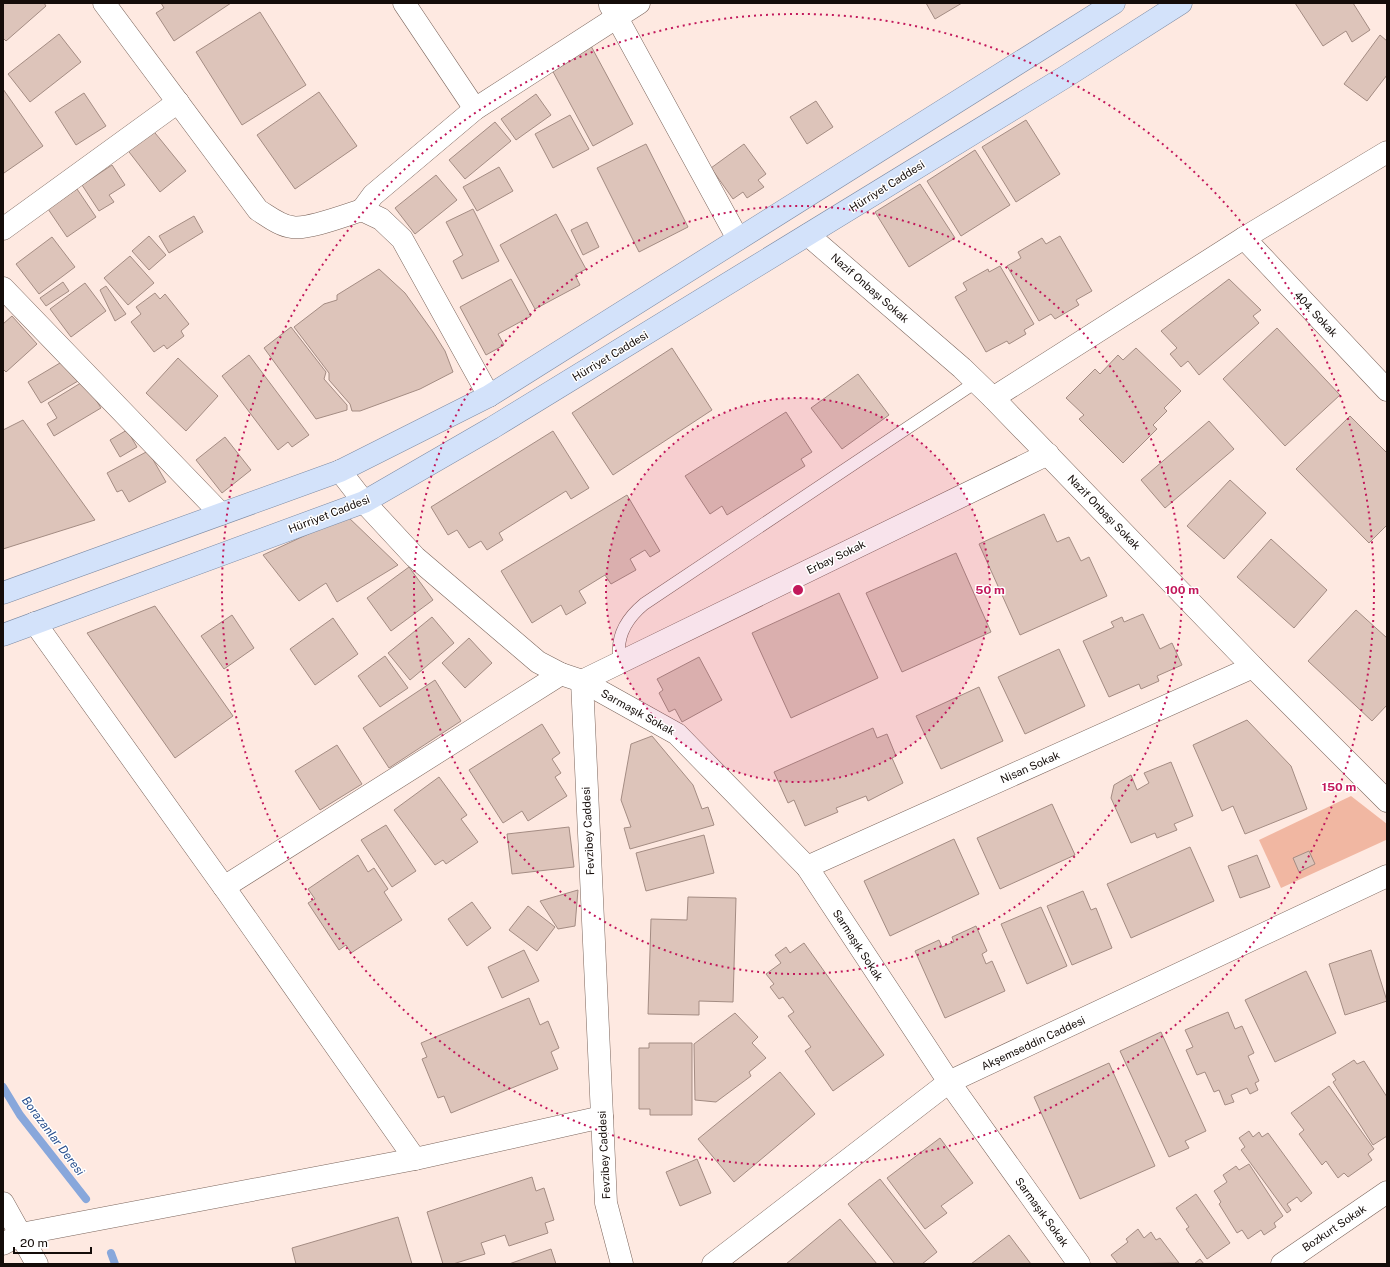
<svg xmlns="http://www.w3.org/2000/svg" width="1390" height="1267" font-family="'Public Sans',sans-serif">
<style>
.green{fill:#f1b7a2}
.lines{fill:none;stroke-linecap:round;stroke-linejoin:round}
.stream{stroke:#88a7db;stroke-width:8}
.building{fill:#ddc4ba;stroke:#a48c83}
.lane-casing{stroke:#7c665d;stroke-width:13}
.street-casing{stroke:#7c665d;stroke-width:23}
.secondary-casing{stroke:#7c665d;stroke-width:23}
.primary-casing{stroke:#7d8ba4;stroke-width:23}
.lane{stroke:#fff;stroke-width:12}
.street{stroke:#fff;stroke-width:22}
.secondary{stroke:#fff;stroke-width:22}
.primary{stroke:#d3e2fa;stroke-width:22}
.ring{fill:none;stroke:#c2185b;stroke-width:2;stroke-dasharray:2 4}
.labels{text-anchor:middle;stroke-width:3;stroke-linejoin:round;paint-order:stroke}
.street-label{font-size:11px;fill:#140c09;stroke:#fff}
.water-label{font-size:12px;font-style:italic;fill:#294f8e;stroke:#fff}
.centre{fill:#c2185b;stroke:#fff;stroke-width:2}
.ring-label{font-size:12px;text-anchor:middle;font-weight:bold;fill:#c2185b;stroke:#fff;stroke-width:3;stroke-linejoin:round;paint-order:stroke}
</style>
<rect width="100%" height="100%" fill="#fee9e1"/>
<path class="green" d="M1351 796 1387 824 1386 840 1281 888 1259 840Z"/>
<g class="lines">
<g class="stream">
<path d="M3 1087 20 1115 86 1199"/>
<path d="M111 1253 115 1264"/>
</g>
</g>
<g class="building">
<path d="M3 3H44L46 6 6 41 3 38Z"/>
<path d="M161 3H231L174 41 156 13 164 8Z"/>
<path d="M926 3H962L935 19Z"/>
<path d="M1295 3H1353L1370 30 1352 42 1346 31 1323 46Z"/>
<path d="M260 12 306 85 242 125 196 52Z"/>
<path d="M59 34 81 62 30 102 8 74Z"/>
<path d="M1380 35 1387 41V75L1367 101 1344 84Z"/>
<path d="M591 46 633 124 593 146 551 68Z"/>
<path d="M3 89 43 146 4 173 3 172Z"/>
<path d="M319 92 357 146 295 189 257 135Z"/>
<path d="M84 93 106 126 76 145 55 112Z"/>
<path d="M536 94 551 115 516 140 501 119Z"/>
<path d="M816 101 833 127 807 144 790 117Z"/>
<path d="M570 115 589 149 553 168 535 134Z"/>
<path d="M1026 120 1060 174 1016 202 982 147Z"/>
<path d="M495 122 511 141 465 179 449 160Z"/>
<path d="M151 128 186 171 160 192 126 148Z"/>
<path d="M646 144 688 227 639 252 597 168Z"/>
<path d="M744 144 766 174 758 180 764 187 747 198 743 192 733 199 711 168Z"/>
<path d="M975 150 1010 205 961 236 927 181Z"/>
<path d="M112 165 125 185 109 195 114 202 99 211 82 185Z"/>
<path d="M499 167 513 191 477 211 463 187Z"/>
<path d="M436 175 457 200 415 234 395 208Z"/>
<path d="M920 184 955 238 909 267 875 212Z"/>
<path d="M77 189 96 217 67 237 48 209Z"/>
<path d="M473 209 499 261 462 279 453 261 463 255 446 222Z"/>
<path d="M556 214 586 269 575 275 580 285 535 309 500 245Z"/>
<path d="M194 216 203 232 169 253 159 236Z"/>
<path d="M587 222 599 247 583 255 571 230Z"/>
<path d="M149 236 166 255 149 270 132 251Z"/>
<path d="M1060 236 1092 291 1076 300 1079 305 1055 319 1051 314 1039 321 1007 266 1021 258 1018 252 1042 238 1046 244Z"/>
<path d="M52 237 75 267 39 294 16 264Z"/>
<path d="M130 256 154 283 128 305 104 278Z"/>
<path d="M1000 266 1034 324 1024 330 1026 334 1009 344 1007 341 986 352 955 297 967 290 963 283 988 269 989 272Z"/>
<path d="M379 269 405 293 433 332 445 351 453 372 420 389 360 411H352L350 404 329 380V373L294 327 324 304 337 300V295Z"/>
<path d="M511 279 531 316 498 334 504 345 486 355 460 307Z"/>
<path d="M1229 279 1261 310 1253 316 1259 323 1199 375 1188 361 1181 367 1170 354 1177 348 1161 331Z"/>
<path d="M63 282 69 291 46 306 40 298Z"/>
<path d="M85 283 106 311 71 337 50 309Z"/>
<path d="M106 286 126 314 115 321 100 290Z"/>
<path d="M155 293 160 299 165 294 189 324 181 331 184 336 167 349 164 345 154 352 131 322 141 314 136 307Z"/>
<path d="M12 316 37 344 6 372 3 369V324Z"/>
<path d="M291 327 326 372 324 379 347 405V410L316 419 264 348Z"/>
<path d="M1277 328 1340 395 1285 446 1223 379Z"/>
<path d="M672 348 712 410 613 475 572 413Z"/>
<path d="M1136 348 1181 391 1164 408 1167 411 1153 425 1157 429 1123 463 1079 419 1084 415 1066 398 1095 369 1100 374 1118 355 1123 360Z"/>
<path d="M249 355 309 435 292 447 288 442 278 450 222 376Z"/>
<path d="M178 358 218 396 186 431 146 393Z"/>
<path d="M65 360 78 381 41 403 28 382Z"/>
<path d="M858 374 889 415 842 449 811 408Z"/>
<path d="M84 381 101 408 54 436 47 424 57 418 48 403Z"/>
<path d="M786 412 812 452 801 459 805 466 727 515 722 506 710 514 685 476Z"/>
<path d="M1350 416 1387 453V525L1369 543 1296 469Z"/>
<path d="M23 420 95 520 3 549V430Z"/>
<path d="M1209 421 1234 449 1165 508 1141 480Z"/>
<path d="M127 430 137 447 120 457 110 440Z"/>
<path d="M553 431 589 488 571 499 566 491 499 533 503 540 487 550 481 541 469 548 457 530 448 535 431 507Z"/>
<path d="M225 437 251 470 222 493 196 460Z"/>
<path d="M148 451 166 482 129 502 122 490 117 492 107 473Z"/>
<path d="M1230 480 1266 513 1224 559 1187 526Z"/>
<path d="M627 495 660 551 650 557 645 550 630 559 636 570 611 584 605 575 579 591 586 603 566 615 561 605 532 623 501 571Z"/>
<path d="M1044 514 1057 542 1069 537 1081 561 1089 557 1107 596 1020 635 979 544Z"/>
<path d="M347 516 398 565 337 602 326 583 299 601 263 555Z"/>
<path d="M1271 539 1327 590 1294 628 1237 577Z"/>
<path d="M956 553 991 632 902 672 866 593Z"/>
<path d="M409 567 433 600 391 631 367 598Z"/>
<path d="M839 593 878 678 791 718 752 633Z"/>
<path d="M155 606 233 716 175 758 87 633Z"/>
<path d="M1356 610 1387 638V705L1372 721 1308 661Z"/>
<path d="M1143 614 1160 649 1172 643 1182 665 1157 676 1159 681 1141 689 1139 684 1109 697 1083 641 1114 627 1111 622 1122 617 1124 622Z"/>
<path d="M232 615 254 648 224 669 201 636Z"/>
<path d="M432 617 454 643 410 680 388 653Z"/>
<path d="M333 618 358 654 315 685 290 649Z"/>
<path d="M469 638 492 663 465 688 442 663Z"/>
<path d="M1059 649 1085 706 1025 734 998 677Z"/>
<path d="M385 656 408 688 380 707 358 676Z"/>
<path d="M699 657 722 700 682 722 675 709 669 712 659 693 663 690 657 679Z"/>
<path d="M435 680 461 721 389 768 363 728Z"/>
<path d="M979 687 1003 741 941 769 916 716Z"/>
<path d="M1247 720 1291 766 1307 809 1245 834 1233 806 1222 811 1193 745Z"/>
<path d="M542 724 560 753 552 759 561 773 555 777 567 796 528 821 522 811 503 823 469 770Z"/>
<path d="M873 728 877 738 887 734 896 756 892 758 903 783 868 801 866 796 836 808 838 812 805 826 794 800 788 803 774 772Z"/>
<path d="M652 736 693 785 702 809 708 807 714 825 630 849 624 828 631 827 621 800 631 744Z"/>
<path d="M337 745 362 784 320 810 295 771Z"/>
<path d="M1171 762 1193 816 1174 824 1177 830 1157 838 1155 833 1131 843 1111 798 1114 785 1131 775 1137 790 1149 783 1144 773Z"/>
<path d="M439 777 467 815 461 819 478 842 446 864 443 860 435 865 394 810Z"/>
<path d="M1052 804 1075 855 1000 889 977 838Z"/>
<path d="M386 825 416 871 392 887 361 840Z"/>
<path d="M569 827 574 867 512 874 507 834Z"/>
<path d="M704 835 714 873 646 891 636 853Z"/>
<path d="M954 839 979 894 890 936 864 881Z"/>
<path d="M1190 847 1214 901 1131 938 1107 884Z"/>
<path d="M1309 851 1315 864 1299 872 1293 858Z"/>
<path d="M358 855 368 872 374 868 388 889 384 892 402 920 351 953 346 945 339 950 308 903 315 899 308 889Z"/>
<path d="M1257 855 1270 887 1240 898 1228 866Z"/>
<path d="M578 890 575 926 558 929 540 901Z"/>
<path d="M1083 891 1091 910 1096 908 1112 948 1072 965 1047 906Z"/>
<path d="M688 897 736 898 733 1002 699 1001V1015L648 1014 651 919 687 920Z"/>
<path d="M472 902 491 928 467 946 448 919Z"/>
<path d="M528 906 555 927 537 951 509 930Z"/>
<path d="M1041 907 1067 966 1027 984 1001 924Z"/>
<path d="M976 926 987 951 982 954 986 964 992 961 1005 991 945 1018 915 951 939 940 942 947 954 942 952 937Z"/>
<path d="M804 943 884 1055 833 1091 805 1051 811 1047 788 1016 794 1012 783 997 779 999 770 987 774 984 766 974 781 963 775 955 786 947 790 953Z"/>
<path d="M524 950 539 981 502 998 488 967Z"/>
<path d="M1371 950 1387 1001 1345 1015 1329 964Z"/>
<path d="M1306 971 1336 1033 1275 1062 1245 1000Z"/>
<path d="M529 998 540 1025 548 1021 559 1048 551 1052 558 1069 451 1113 444 1096 438 1098 422 1059 427 1057 421 1043Z"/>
<path d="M1228 1012 1235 1029 1242 1026 1254 1053 1248 1056 1259 1081 1255 1083 1258 1090 1250 1094 1247 1088 1231 1095 1234 1102 1225 1105 1219 1090 1214 1092 1205 1072 1197 1075 1186 1050 1193 1047 1185 1030Z"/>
<path d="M735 1013 758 1037 752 1043 766 1058 749 1072 751 1076 716 1102 695 1100 694 1044Z"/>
<path d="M1161 1032 1206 1131 1185 1141 1189 1148 1169 1157 1120 1051Z"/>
<path d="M649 1043H692V1115H650V1109H639V1048H649Z"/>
<path d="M1354 1060 1357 1064 1364 1061 1387 1097V1136L1373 1145 1333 1082 1336 1080 1332 1074Z"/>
<path d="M1109 1063 1155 1166 1080 1199 1034 1097Z"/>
<path d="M780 1072 815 1114 734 1182 698 1139Z"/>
<path d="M1329 1086 1374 1149 1368 1154 1372 1160 1348 1177 1344 1173 1338 1178 1326 1161 1322 1165 1299 1134 1304 1130 1291 1113Z"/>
<path d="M1249 1131 1253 1137 1259 1132 1262 1137 1268 1133 1312 1193 1301 1202 1297 1197 1287 1204 1291 1210 1287 1213 1241 1150 1245 1147 1239 1138Z"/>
<path d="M940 1138 973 1183 941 1206 947 1213 925 1229 887 1178Z"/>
<path d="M697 1159 711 1193 680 1206 666 1172Z"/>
<path d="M1249 1164 1283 1216 1274 1223 1276 1227 1264 1235 1261 1230 1248 1239 1242 1230 1237 1233 1219 1204 1221 1202 1214 1191 1227 1182 1223 1175 1236 1166 1239 1170Z"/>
<path d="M532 1177 536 1191 544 1188 554 1220 545 1223 548 1233 509 1246 505 1235 481 1243 485 1254 453 1264H443L427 1212Z"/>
<path d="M880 1179 937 1252 922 1264H895L848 1204Z"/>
<path d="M1196 1194 1230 1243 1207 1259 1186 1229 1189 1227 1176 1208Z"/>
<path d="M398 1217 412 1264H296L292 1248Z"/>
<path d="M840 1219 877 1264H786Z"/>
<path d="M1138 1229 1144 1238 1151 1232 1156 1240 1160 1238 1179 1263 1118 1264 1111 1255 1128 1242 1126 1239Z"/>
<path d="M1009 1235 1031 1264H971Z"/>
<path d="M551 1249 556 1264H509Z"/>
<path d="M1200 1259 1204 1264H1194Z"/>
</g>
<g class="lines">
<g class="lane-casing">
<path id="lane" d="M620 661C615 637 626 619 644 604L976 382"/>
</g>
<g class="street-casing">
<g id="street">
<path d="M104 3 258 210C268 216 280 226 292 227 307 230 346 215 362 210L381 219 402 239 489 396"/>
<path d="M404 3 475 109"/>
<path d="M610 5 738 239"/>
<path d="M362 210 373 195 475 109 639 3"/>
<path d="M3 229 178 102"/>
<path d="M808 235 962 368 993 398 1253 667 1387 801"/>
<path d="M1244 238 1387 390"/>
<path d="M3 288 221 514"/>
<path d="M993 398 1244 238 1387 152"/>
<path d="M340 471 364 502 415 557 538 662 561 674 582 681 677 734 807 867 949 1082 1079 1264"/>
<path d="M35 623 224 887 561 674"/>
<path d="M582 681 606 1203 622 1264"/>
<path d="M582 681 1048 454"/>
<path d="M807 867 1253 667"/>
<path d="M224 887 415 1159"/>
<path d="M3 1203 37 1264"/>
<path d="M3 1244 21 1234 415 1159 602 1117"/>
<path d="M1282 1264 1387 1192"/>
</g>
</g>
<g class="secondary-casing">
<path id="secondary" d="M713 1264 949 1082 1387 876"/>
</g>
<g class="primary-casing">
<g id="primary">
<path d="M3 593 340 471 489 396 1114 3"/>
<path d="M3 635 364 502 492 428 1065 77 1181 3"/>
</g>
</g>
<use href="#lane" class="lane"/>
<use href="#street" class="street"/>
<use href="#secondary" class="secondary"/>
<use href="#primary" class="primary"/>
</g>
<circle cx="798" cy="590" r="192" fill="#c2185b" fill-opacity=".12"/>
<g class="ring">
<circle cx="798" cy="590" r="192"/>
<circle cx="798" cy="590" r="384"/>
<circle cx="798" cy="590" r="576"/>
</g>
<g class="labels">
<g class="street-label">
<text transform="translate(887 186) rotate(-32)" y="4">Hürriyet Caddesi</text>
<text transform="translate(870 288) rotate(41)" y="4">Nazif Onbaşı Sokak</text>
<text transform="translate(1316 314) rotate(47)" y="4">404. Sokak</text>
<text transform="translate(610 356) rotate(-31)" y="4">Hürriyet Caddesi</text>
<text transform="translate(1104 512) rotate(46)" y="4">Nazif Onbaşı Sokak</text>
<text transform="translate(329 514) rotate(-21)" y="4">Hürriyet Caddesi</text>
<text transform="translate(836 557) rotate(-26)" y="4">Erbay Sokak</text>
<text transform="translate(638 712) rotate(29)" y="4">Sarmaşık Sokak</text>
<text transform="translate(1030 767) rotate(-24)" y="4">Nisan Sokak</text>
<text transform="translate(588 831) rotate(-93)" y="4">Fevzibey Caddesi</text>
<text transform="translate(858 945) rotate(57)" y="4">Sarmaşık Sokak</text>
<text transform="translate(1033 1043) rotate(-25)" y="4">Akşemseddin Caddesi</text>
<text transform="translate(604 1155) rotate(-93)" y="4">Fevzibey Caddesi</text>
<text transform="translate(1042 1212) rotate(54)" y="4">Sarmaşık Sokak</text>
<text transform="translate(1334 1228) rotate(-34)" y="4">Bozkurt Sokak</text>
</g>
<g class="water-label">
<text transform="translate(53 1136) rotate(53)" y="4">Borazanlar Deresi</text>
</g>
</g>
<circle cx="798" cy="590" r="6" class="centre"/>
<g class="ring-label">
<text x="990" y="594">50 m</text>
<text x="1182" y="594">100 m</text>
<text x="1339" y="791">150 m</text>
</g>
<rect width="1390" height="1267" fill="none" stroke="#140c09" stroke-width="8"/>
<path d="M14 1247v6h77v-6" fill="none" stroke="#140c09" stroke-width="2"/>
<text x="20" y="1247" font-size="12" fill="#140c09" stroke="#ffffff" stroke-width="3" paint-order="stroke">20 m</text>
</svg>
